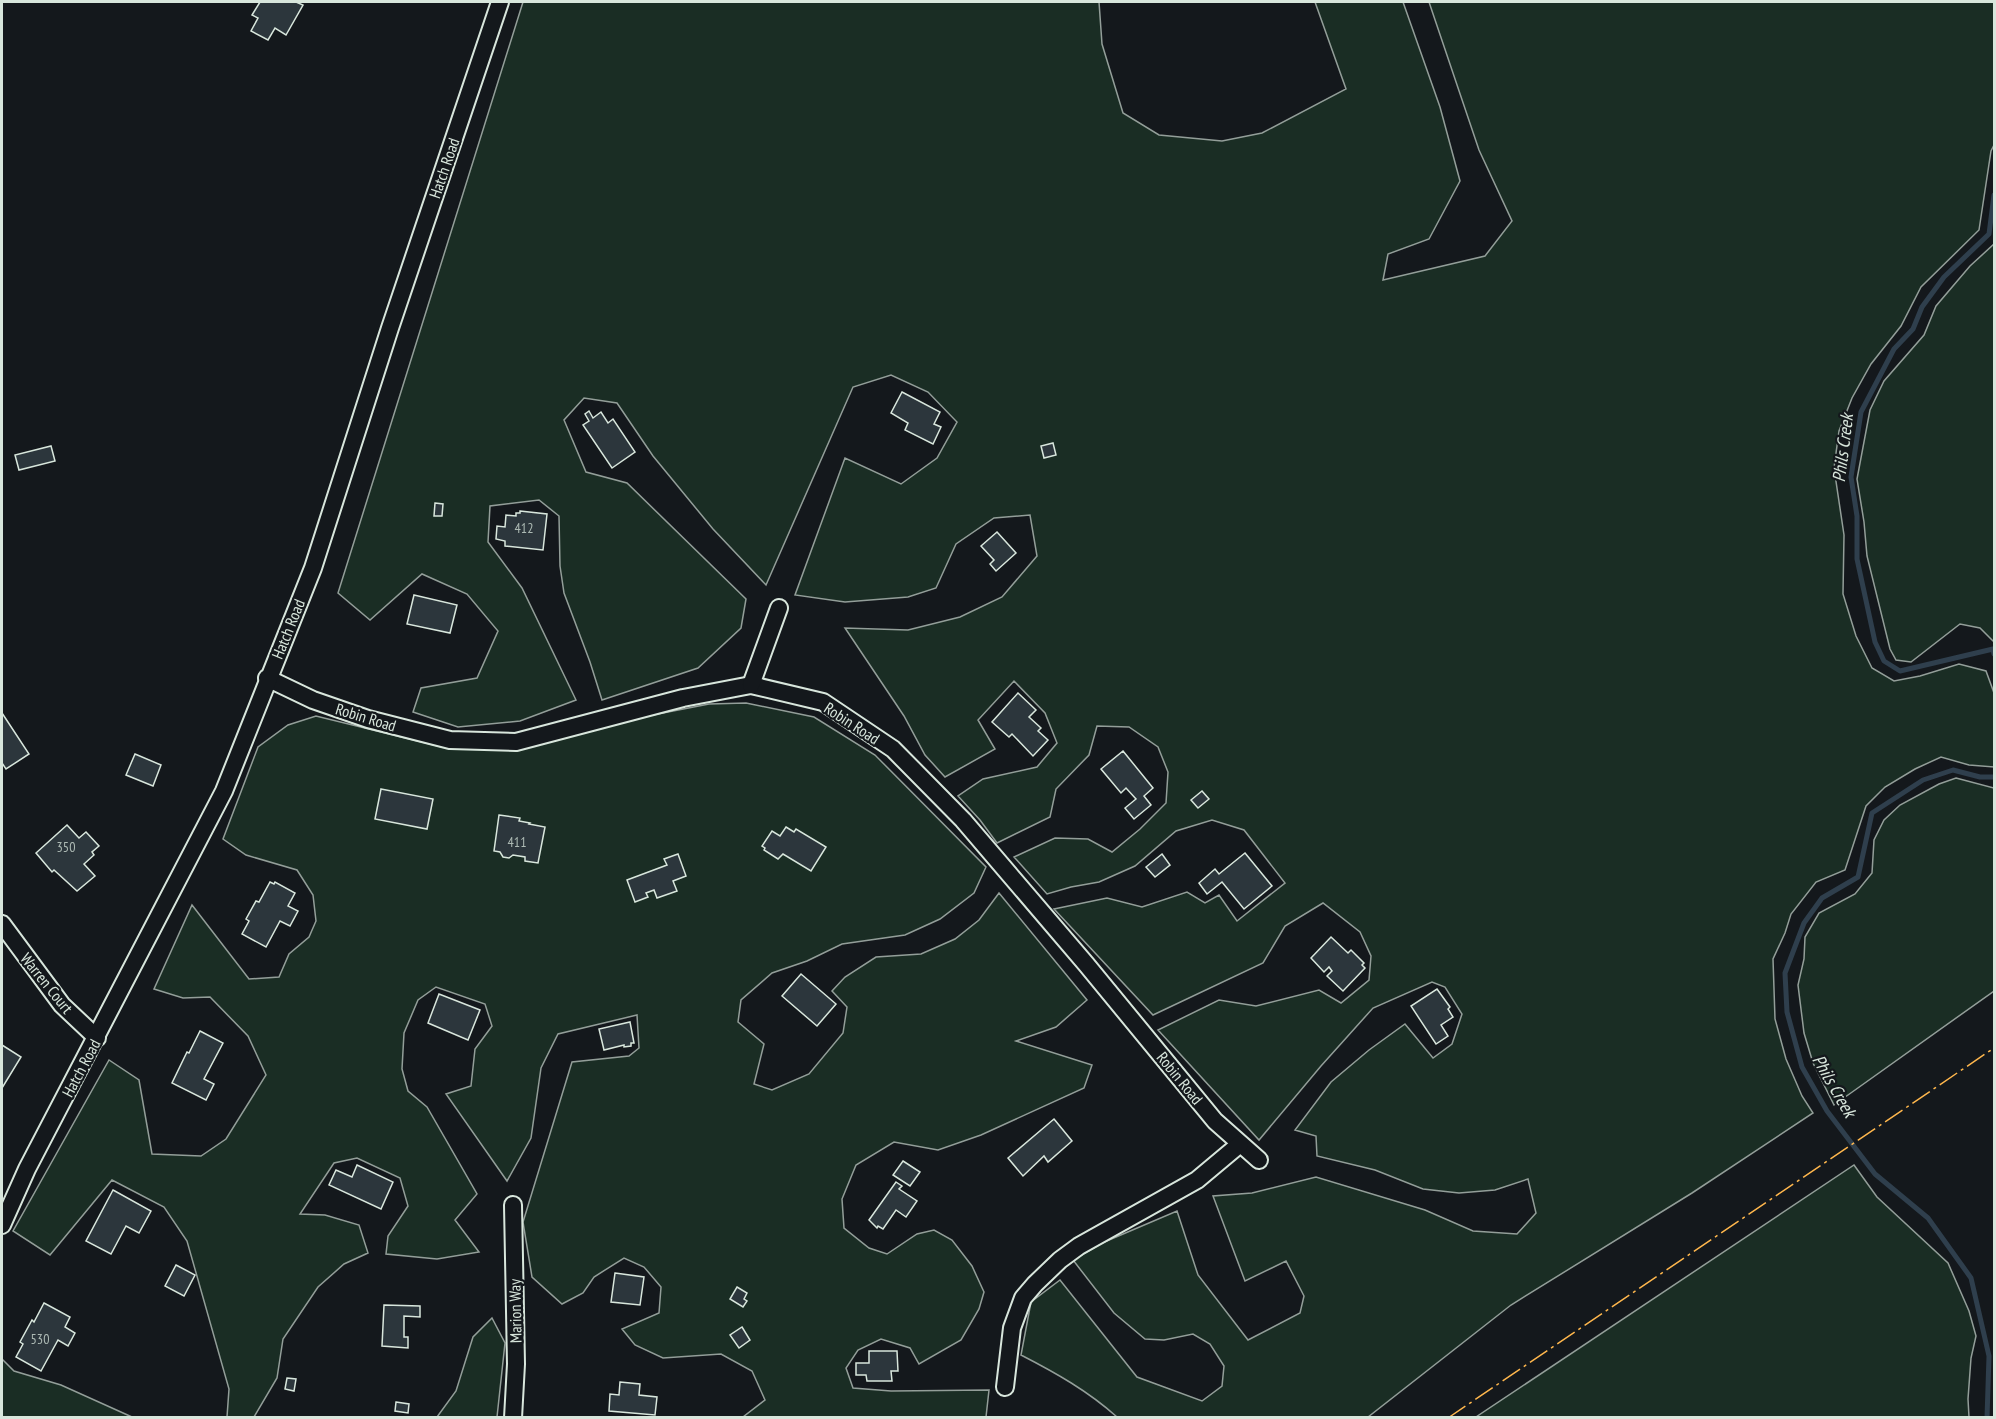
<svg xmlns="http://www.w3.org/2000/svg" width="1996" height="1419" font-family="'PT Sans Narrow',sans-serif">
<style>
.green{fill:#1a2d24;stroke:#939e99;stroke-width:1.5}
.lines{fill:none;stroke-linecap:round;stroke-linejoin:round}
.stream{stroke:#2f3f4d;stroke-width:5}
.building{fill:#2c363c;stroke:#d8e6dc;stroke-width:1.5}
.street-casing{stroke:#d8e6dc;stroke-width:20}
.street{stroke:#14181c;stroke-width:16}
.power{stroke:#ffb74d;stroke-width:1.5;stroke-dasharray:21 4.5 3 4.5;stroke-linecap:butt}
.labels{text-anchor:middle;stroke-width:4.5;stroke-linejoin:round;paint-order:stroke}
.number-label{font-size:14px;fill:#adbab4}
.street-label{font-size:16px;fill:#d8e6dc;stroke:#14181c}
.water-label{font-size:18px;font-style:italic;fill:#d8e6dc;stroke:#14181c}
</style>
<rect width="100%" height="100%" fill="#14181c"/>
<g class="green">
<path d="M523 2H1099L1102 44 1123 113 1159 135 1222 141 1262 133 1346 89 1315 2H1403L1440 107 1460 181 1429 239 1388 254 1383 280 1485 256 1512 221 1479 150 1429 2H1994V145L1991 151 1979 230 1921 287 1901 326 1871 364 1852 398 1839 431 1834 468 1844 535 1843 594 1856 636 1872 668 1894 681 1920 676 1959 664 1986 671 1994 693V767L1969 765 1941 757 1915 769 1885 787 1866 806 1845 870 1816 882 1791 914 1785 933 1773 959 1775 1019 1786 1059 1802 1096 1813 1113 1692 1193 1511 1305 1368 1417H1117C1088 1391 1056 1373 1021 1355L1031 1302 1060 1280 1137 1377 1202 1401 1222 1386 1224 1366 1210 1344 1193 1334 1164 1340 1145 1339 1114 1313 1073 1260 1102 1243 1177 1211 1198 1275 1248 1340 1300 1313 1304 1296 1286 1261 1245 1281 1213 1196 1252 1193 1316 1177 1425 1210 1473 1231 1517 1234 1536 1213 1528 1179 1495 1190 1459 1193 1423 1189 1375 1170 1317 1156 1316 1136 1295 1130 1331 1082 1369 1050 1405 1024 1433 1058 1452 1044 1462 1014 1445 987 1432 982 1373 1008 1321 1066 1259 1140 1158 1030 1219 1000 1256 1006 1319 990 1341 1003 1369 980 1371 956 1360 932 1323 903 1285 926 1263 963 1153 1015 1054 909 1107 898 1142 907 1187 892 1205 903 1219 895 1237 921 1285 883 1244 830 1212 820 1176 831 1135 866 1099 882 1071 887 1047 894 1014 857 1055 838 1088 839 1112 852 1140 829 1166 803 1168 772 1158 747 1129 727 1097 726 1089 755 1056 789 1050 817 997 843 980 820 958 796 983 779 1037 767 1057 743 1045 713 1014 681 978 720 995 749 945 777 925 755 904 716 845 628 908 630 960 617 1002 597 1037 556 1030 515 994 518 956 544 936 588 908 597 845 602 795 595 845 458 901 484 937 458 957 422 928 392 891 375 853 387 766 585 713 529 653 456 617 403 584 398 564 420 586 472 627 483 746 599 741 628 698 668 602 700 590 662 564 593 560 566 559 516 539 500 490 506 488 542 522 588 576 700 520 721 458 727 413 712 421 688 477 678 498 631 467 594 422 574 370 620 338 593Z"/>
<path d="M1994 244V642L1980 628 1960 624 1911 662 1896 660 1890 649 1867 556 1864 522 1857 479 1870 410 1884 381 1924 335 1936 306 1970 266Z"/>
<path d="M746 703 814 717 875 755 986 867 974 893 940 919 905 935 842 944 807 961 772 973 741 1000 738 1022 764 1044 754 1084 772 1090 809 1074 843 1033 847 1007 832 991 845 977 876 957 921 954 955 939 979 920 999 893 1087 1000 1056 1027 1016 1041 1092 1065 1084 1088 981 1135 938 1150 894 1142 856 1165 842 1199 844 1228 869 1248 887 1254 917 1234 934 1230 952 1240 972 1266 984 1292 979 1309 961 1340 919 1364 910 1348 881 1339 858 1350 846 1368 853 1388 891 1391 989 1390 986 1417H743L765 1400 752 1371 721 1354 663 1358 635 1345 622 1329 659 1313 661 1287 644 1267 624 1258 594 1277 583 1293 562 1304 532 1277 523 1222 572 1062 629 1056 639 1048 637 1015 558 1034 541 1068 531 1138 507 1181 446 1094 471 1086 475 1049 492 1026 485 1004 436 987 418 1000 404 1033 402 1069 408 1091 427 1107 477 1194 455 1220 479 1252 437 1259 386 1254 388 1236 408 1206 400 1178 357 1158 334 1163 300 1214 325 1215 359 1225 368 1253 344 1264 318 1287 283 1339 277 1378 254 1417H227L229 1389 187 1241 164 1207 112 1180 50 1255 13 1231 109 1060 139 1080 152 1154 201 1156 226 1139 266 1075 248 1036 210 997 183 998 154 989 192 905 249 979 279 977 289 954 309 937 316 921 313 895 297 870 246 855 223 839 258 747 288 725 316 716 442 747H518L627 720 709 704Z"/>
<path d="M1956 778 1994 788V991L1834 1105 1813 1063 1804 1033 1798 985 1804 959 1805 937 1819 913 1855 894 1872 873 1874 840 1884 820 1900 805 1939 784Z"/>
<path d="M1854 1165 1877 1197 1948 1263 1969 1311 1976 1336 1971 1358 1968 1399 1969 1417H1476Z"/>
<path d="M492 1318 505 1343 497 1417H437L456 1391 473 1337Z"/>
<path d="M2 1359 14 1371 61 1385 132 1417H2Z"/>
</g>
<g class="lines">
<g class="stream">
<path d="M1994 195 1989 234 1944 277 1922 307 1913 329 1894 349 1861 412 1851 477 1857 516V559L1875 642 1884 661 1900 671 1993 649 1994 654"/>
<path d="M1987 1418 1989 1356 1971 1278 1928 1218 1875 1174 1827 1111 1802 1067 1787 1012 1785 973 1804 923 1822 898 1858 877 1872 813 1923 780 1953 770 1980 777H1994"/>
</g>
</g>
<g class="building">
<path d="M260 2H296L303 5 286 35 275 28 268 40 251 31 258 18 252 15Z"/>
<path d="M902 392 940 412 934 424 941 427 933 444 905 430 908 423 891 413Z"/>
<path d="M589 411 593 418 601 412 608 423 613 419 635 452 612 468 583 425 589 421 585 414Z"/>
<path d="M1053 443 1056 455 1044 458 1041 446Z"/>
<path d="M51 446 55 461 19 470 15 455Z"/>
<path d="M435 503 443 504 442 516H434Z"/>
<path d="M520 511 547 514 543 550 505 546V541L496 539 497 526 505 527 506 515 516 516V513H520Z"/>
<path d="M997 532 1016 553 996 571 990 564 994 560 981 546Z"/>
<path d="M414 595 457 605 450 633 407 624Z"/>
<path d="M1018 693 1036 710 1029 717 1041 728 1038 731 1048 740 1033 756 1012 734 1009 737 992 722Z"/>
<path d="M2 713 29 754 6 769 2 763Z"/>
<path d="M1123 751 1153 788 1144 796 1151 805 1134 819 1125 808 1136 799 1126 788 1121 793 1101 769Z"/>
<path d="M135 754 161 765 153 786 126 775Z"/>
<path d="M381 789 433 799 427 829 375 819Z"/>
<path d="M1202 791 1209 799 1198 808 1191 800Z"/>
<path d="M499 815 520 818 519 821 530 823 529 824 545 827 538 863 525 861V857L513 855 509 858 503 857 500 852 494 851Z"/>
<path d="M67 825 79 838 86 832 99 846 92 852 94 855 84 864 95 876 77 891 54 870 52 872 36 853Z"/>
<path d="M786 827 794 832 796 829 826 847 811 871 783 854 778 859 764 850 765 848 762 846 772 831 780 836Z"/>
<path d="M1245 853 1272 886 1244 909 1222 882 1207 894 1199 883 1215 869 1219 874Z"/>
<path d="M678 854 686 876 673 881 677 891 657 898 654 890 646 893 648 897 635 902 627 880 667 865 664 859Z"/>
<path d="M1162 854 1170 865 1155 877 1146 867Z"/>
<path d="M270 882 274 884 275 882 295 893 288 906 298 911 290 926 280 921 266 947 242 934 249 921 246 919 256 901 259 902Z"/>
<path d="M1331 937 1348 953 1351 950 1364 963 1362 965 1365 968 1343 991 1327 976 1332 971 1329 967 1324 972 1311 958Z"/>
<path d="M801 974 836 1004 817 1026 782 996Z"/>
<path d="M1437 989 1450 1007 1448 1009 1453 1017 1441 1025 1448 1036 1436 1044 1411 1006Z"/>
<path d="M439 994 480 1010 468 1040 428 1023Z"/>
<path d="M630 1022 634 1043H631V1046L624 1047V1045L604 1050 599 1029Z"/>
<path d="M200 1031 223 1043 204 1079 214 1084 206 1100 172 1083 187 1052 189 1053Z"/>
<path d="M2 1045 21 1057 2 1088Z"/>
<path d="M1054 1119 1072 1141 1048 1162 1044 1156 1023 1176 1008 1158Z"/>
<path d="M903 1161 920 1172 910 1186 893 1175Z"/>
<path d="M357 1165 393 1182 381 1209 329 1185 336 1170 352 1177Z"/>
<path d="M896 1182 902 1186 899 1189 917 1201 906 1217 896 1210 883 1229 878 1226 877 1228 869 1220Z"/>
<path d="M113 1190 151 1211 139 1233 126 1226 111 1254 86 1241Z"/>
<path d="M176 1265 195 1275 184 1296 165 1286Z"/>
<path d="M615 1273 644 1277 640 1305 611 1302Z"/>
<path d="M737 1287 747 1293 744 1299 747 1301 743 1307 730 1299Z"/>
<path d="M44 1303 70 1317 65 1327 75 1333 68 1346 58 1340 41 1371 16 1357 23 1344 20 1342 32 1320 34 1322Z"/>
<path d="M384 1305 420 1306V1317L404 1316V1337H408V1348L382 1346Z"/>
<path d="M742 1327 750 1340 739 1348 730 1335Z"/>
<path d="M869 1351H897L898 1371H891L892 1381H867L866 1375H856V1363H869Z"/>
<path d="M287 1378 296 1379 294 1391 285 1389Z"/>
<path d="M620 1382 640 1384 639 1395 657 1397 655 1415 609 1411 610 1394 619 1395Z"/>
<path d="M396 1402 409 1404 408 1413 395 1411Z"/>
</g>
<g class="lines">
<g class="street-casing">
<g id="street">
<path d="M267 678 313 700 368 719 450 740 516 742 683 698 751 685 823 702 893 749 963 820 1086 964 1215 1121 1259 1160"/>
<path d="M751 685 779 608"/>
<path d="M2 924 62 1005 97 1038"/>
<path d="M2 1225 27 1169 224 791 313 568 390 328 500 2"/>
<path d="M1005 1387 1012 1328 1023 1298 1035 1284 1060 1260 1079 1246 1197 1180 1240 1144"/>
<path d="M513 1418 516 1364 513 1205"/>
</g>
</g>
<use href="#street" class="street"/>
<path class="power" d="M1448 1418 1994 1048"/>
</g>
<g class="labels">
<g class="number-label">
<text x="524" y="533">412</text>
<text x="517" y="847">411</text>
<text x="66" y="852">350</text>
<text x="40" y="1344">530</text>
</g>
<g class="street-label">
<text transform="translate(444 168) rotate(-71)" y="6">Hatch Road</text>
<text transform="translate(288 629) rotate(-68)" y="6">Hatch Road</text>
<text transform="translate(366 717) rotate(17)" y="6">Robin Road</text>
<text transform="translate(852 723) rotate(33)" y="6">Robin Road</text>
<text transform="translate(47 983) rotate(51)" y="6">Warren Court</text>
<text transform="translate(81 1068) rotate(-62)" y="6">Hatch Road</text>
<text transform="translate(1180 1078) rotate(51)" y="6">Robin Road</text>
<text transform="translate(515 1311) rotate(-91)" y="6">Marion Way</text>
</g>
<g class="water-label">
<text transform="translate(1843 448) rotate(-83)" y="6">Phils Creek</text>
<text transform="translate(1834 1086) rotate(60)" y="6">Phils Creek</text>
</g>
</g>
<rect width="1996" height="1419" fill="none" stroke="#d8e6dc" stroke-width="6"/>
</svg>
